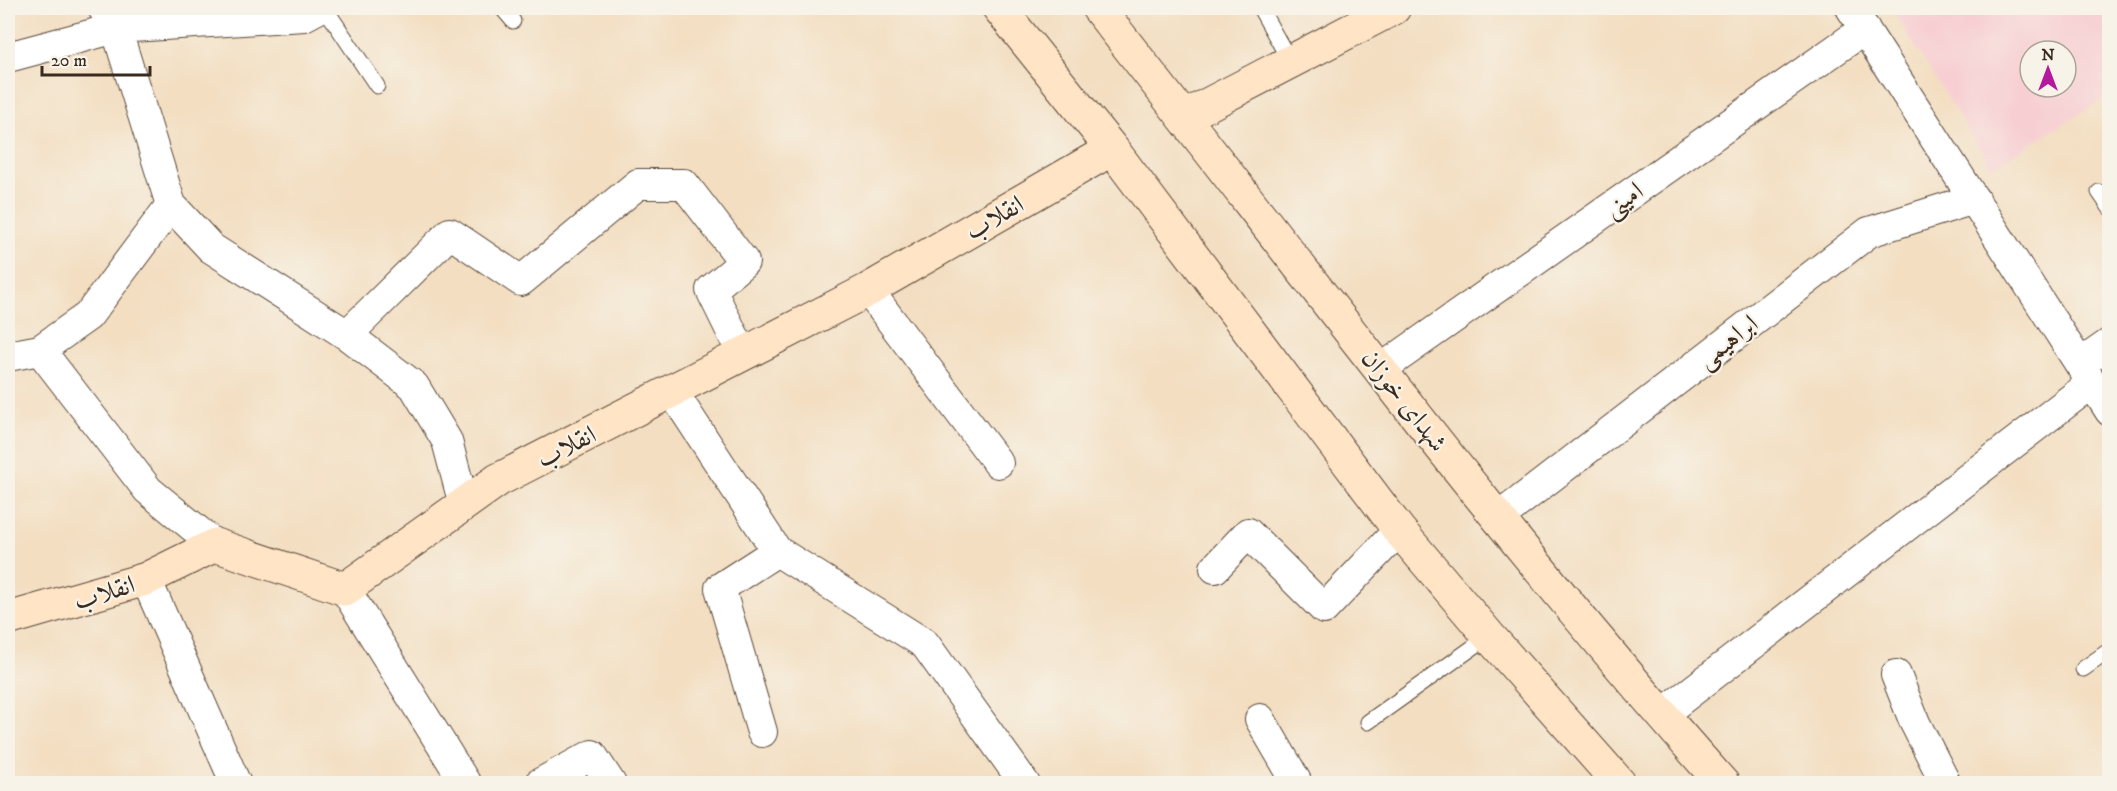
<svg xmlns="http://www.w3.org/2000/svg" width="2117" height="791" viewBox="0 0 2117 791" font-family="'IM FELL DW Pica',Amiri,serif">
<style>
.built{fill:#f7cfd3;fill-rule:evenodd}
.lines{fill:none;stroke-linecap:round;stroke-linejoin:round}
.lane-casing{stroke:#574536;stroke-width:17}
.street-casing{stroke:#574536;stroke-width:32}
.secondary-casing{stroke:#574536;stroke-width:35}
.lane{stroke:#fff;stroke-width:15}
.street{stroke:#fff;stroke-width:30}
.secondary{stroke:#ffe4c6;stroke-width:33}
.labels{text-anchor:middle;stroke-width:4.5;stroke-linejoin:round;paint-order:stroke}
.street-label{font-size:26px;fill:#3b2a1e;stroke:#f7f3e8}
</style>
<rect width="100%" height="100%" fill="#f7f3e8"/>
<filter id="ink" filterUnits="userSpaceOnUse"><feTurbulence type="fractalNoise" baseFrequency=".0167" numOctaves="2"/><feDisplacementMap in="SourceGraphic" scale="12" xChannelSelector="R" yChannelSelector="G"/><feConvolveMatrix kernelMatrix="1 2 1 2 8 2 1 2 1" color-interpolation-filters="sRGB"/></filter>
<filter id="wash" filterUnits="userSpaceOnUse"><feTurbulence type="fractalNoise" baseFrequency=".008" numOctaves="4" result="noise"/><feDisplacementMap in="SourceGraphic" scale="24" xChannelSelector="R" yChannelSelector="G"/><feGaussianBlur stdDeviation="1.35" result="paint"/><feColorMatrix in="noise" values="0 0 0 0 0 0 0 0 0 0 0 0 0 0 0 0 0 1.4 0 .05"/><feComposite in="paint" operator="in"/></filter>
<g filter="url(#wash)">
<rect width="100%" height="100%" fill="#f3dec1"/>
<path class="built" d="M1891,8h218v87l-117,73zM2030,51h36v36h-36z"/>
</g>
<g filter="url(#ink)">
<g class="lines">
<defs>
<path id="lane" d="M325,8l52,78
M502,8l11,13
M1260,8l31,55
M2099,192l11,16
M2083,669l27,-19
M1368,722l121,-86"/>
<path id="street" d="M103,8l13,20 55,177 40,43 136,87 67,51 33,55 17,64
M1851,8l259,403
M8,57l108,-29 188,-12 15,-8
M868,290l130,173
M347,335l103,-102 71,48 117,-97h46l60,78 -33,28 32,65
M40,350l108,140 67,55
M8,356l32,-6 48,-34 83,-111
M2080,364l30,-21
M1381,369l484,-340
M672,391l105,160 148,93 100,140
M1498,518l371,-286 105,-33
M1215,568l33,-35 76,76 75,-79
M146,579l90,205
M345,589l121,195
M1896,675l19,48 31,61
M1661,715l431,-332
M1260,719l36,62 -2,3
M762,732l-42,-144 57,-37
M539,784l53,-29 19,29"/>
<path id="secondary" d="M999,8l113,141 287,381 90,106 131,148
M1098,8c205,260 403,528 625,776
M1184,117l210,-109
M8,619l138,-40 69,-34 130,44 153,-109 370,-190 244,-141"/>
</defs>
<use href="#lane" class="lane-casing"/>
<use href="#street" class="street-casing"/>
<use href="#secondary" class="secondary-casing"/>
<use href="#lane" class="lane"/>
<use href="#street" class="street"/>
<use href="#secondary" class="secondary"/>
</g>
</g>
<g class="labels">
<g class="street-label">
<text transform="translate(1623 199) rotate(-35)" y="9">امینی</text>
<text transform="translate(994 217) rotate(-30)" y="9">انقلاب</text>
<text transform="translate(1727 341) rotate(-38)" y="9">ابراهیمی</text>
<text transform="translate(1405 400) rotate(52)" y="9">شهدای خوزان</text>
<text transform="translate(566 446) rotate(-27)" y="9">انقلاب</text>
<text transform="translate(104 592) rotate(-17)" y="9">انقلاب</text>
</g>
</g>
<rect width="2117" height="791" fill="none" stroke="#f7f3e8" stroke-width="30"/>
<g transform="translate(2048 69)"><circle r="28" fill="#f7f3e8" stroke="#aca397" stroke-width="1.5"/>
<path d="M0-4.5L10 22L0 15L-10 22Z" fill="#b5179e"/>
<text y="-9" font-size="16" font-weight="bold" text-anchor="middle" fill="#3b2a1e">N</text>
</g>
<path d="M42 66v9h108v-9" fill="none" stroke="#3b2a1e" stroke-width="3"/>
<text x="51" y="66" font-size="18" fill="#3b2a1e" stroke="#f7f3e8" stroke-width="4.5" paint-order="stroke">20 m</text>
</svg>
